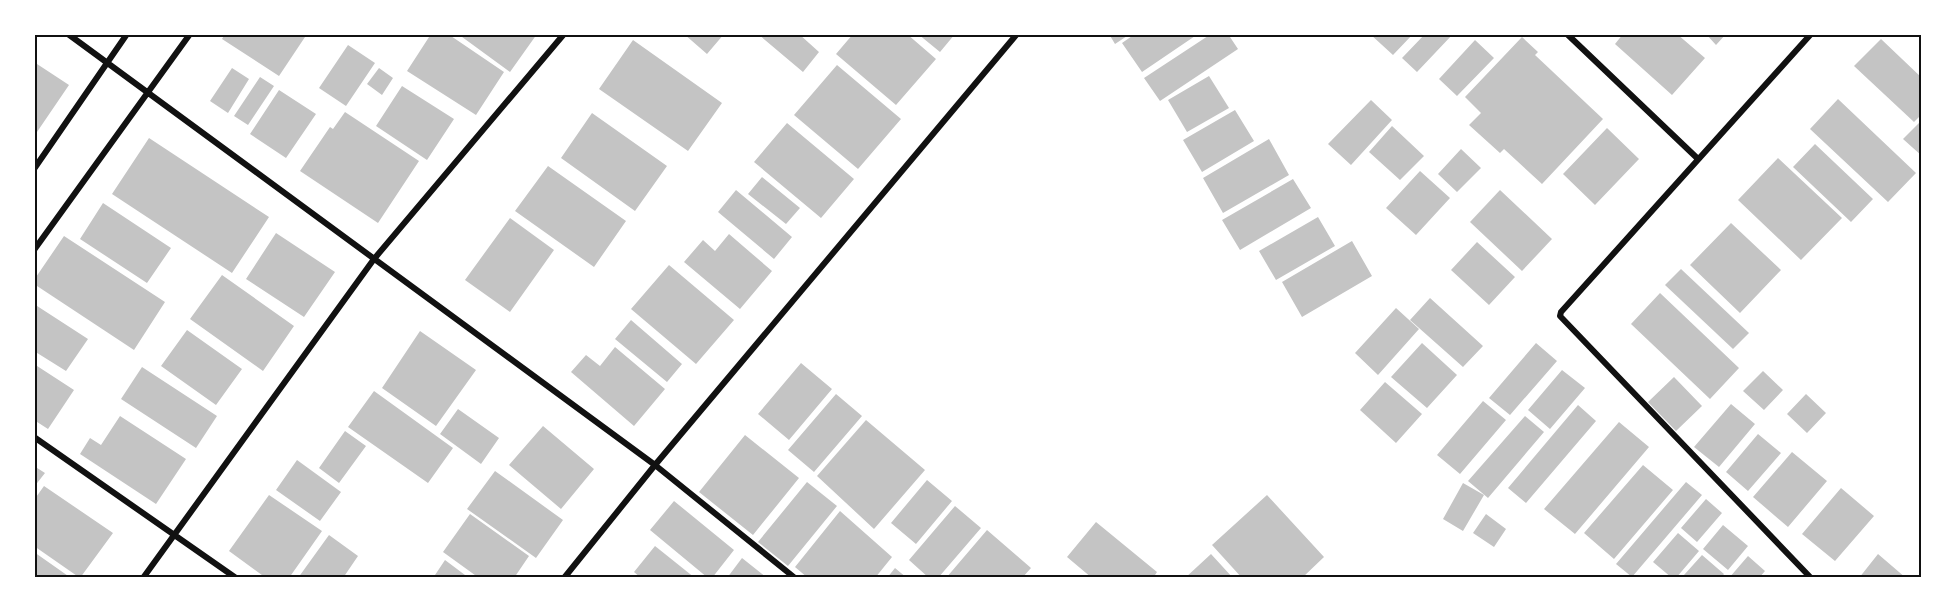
<svg xmlns="http://www.w3.org/2000/svg" width="1956" height="612" viewBox="0 0 1956 612" font-family="'Zilla Slab',serif">
<style>
.building{fill:#c4c4c4}
.lines{fill:none;stroke-linecap:round;stroke-linejoin:round}
.minor{stroke:#111;stroke-width:6}
.neatline{fill:none;stroke:#111;stroke-width:2}
</style>
<rect width="100%" height="100%" fill="#fff"/>
<path class="building" d="M225,34h77l3,3 -26,39 -57,-37z
M431,34h17l56,38 -28,43 -69,-44z
M458,34h79l-27,38z
M684,34h40l-17,20z
M758,34h41l20,18 -16,20z
M853,34h54l29,25 -40,46 -60,-51z
M918,34h37l-15,18z
M1109,34h21l-15,10z
M1135,34h63l-56,38 -20,-29z
M1211,34h17l10,15 -78,52 -16,-23z
M1370,34h43l-20,21z
M1425,34h28l-36,38 -15,-14z
M1623,34h54l28,24 -33,37 -57,-51z
M1706,34h20l-10,11z
M1522,37l16,15 -3,3 68,64 -61,65 -38,-35 -4,4 -31,-28 12,-12 -16,-16z
M1881,39l41,39v36l-8,8 -60,-56z
M633,40l89,63 -34,48 -89,-62z
M1475,40l19,18 -37,38 -18,-17z
M348,45l27,18 -29,43 -27,-18z
M37,64l32,21 -32,47 -3,-2v-62z
M837,65l64,54 -43,50 -64,-54z
M232,68l17,11 -21,34 -18,-12z
M379,68l14,10 -11,17 -15,-11z
M1209,76l20,32 -42,24 -19,-32z
M260,77l14,9 -26,39 -14,-9z
M402,86l52,33 -27,41 -51,-34z
M279,90l37,24 -30,44 -36,-24z
M1838,99l78,74 -28,29 -78,-73z
M1371,100l21,20 -41,45 -23,-21z
M1235,110l19,31 -52,31 -19,-32z
M345,112l74,49 -41,62 -78,-52 30,-44 3,2z
M592,113l75,53 -32,45 -74,-53z
M1922,120v36l-19,-17z
M787,123l67,56 -33,39 -67,-56z
M1392,126l32,30 -24,24 -31,-28z
M1607,128l32,31 -44,46 -32,-31z
M149,138l120,79 -37,56 -120,-79z
M1269,139l20,36 -66,38 -20,-35z
M1815,144l58,55 -22,23 -58,-55z
M1461,149l20,19 -24,24 -19,-18z
M1778,158l64,60 -41,42 -63,-60z
M548,166l78,55 -32,46 -79,-56z
M1420,171l30,27 -34,37 -30,-27z
M762,177l38,31 -14,16 -38,-30z
M1293,179l18,29 -71,42 -18,-30z
M736,190l56,47 -18,22 -56,-47z
M1500,190l52,49 -30,32 -52,-49z
M103,203l68,45 -24,35 -67,-44z
M1318,217l17,29 -59,34 -17,-29z
M510,218l44,32 -44,62 -45,-32z
M1731,223l50,47 -41,43 -50,-48z
M276,233l59,39 -31,45 -58,-38z
M729,234l43,37 -32,38 -56,-47 19,-22 12,11z
M64,236l101,66 -31,48 -100,-66v-4z
M1352,241l20,35 -70,41 -20,-35z
M1477,242l38,35 -26,28 -38,-35z
M669,265l65,55 -38,44 -65,-55z
M1681,269l68,64 -16,16 -68,-64z
M222,275l72,51 -31,45 -73,-52z
M1660,293l79,75 -29,31 -79,-75z
M1430,298l53,48 -20,21 -53,-47z
M34,304l54,35 -22,32 -32,-20z
M1396,308l23,21 -41,46 -23,-22z
M631,320l51,44 -15,18 -52,-43z
M187,330l55,39 -26,36 -55,-39z
M420,331l56,39 -40,56 -54,-38z
M1422,343l35,32 -30,33 -36,-31z
M1536,343l21,18 -47,54 -21,-17z
M615,347l50,42 -31,37 -63,-54 15,-17 14,11z
M801,363l31,26 -43,51 -31,-26z
M34,364l40,26 -26,39 -14,-9z
M142,367l75,49 -21,32 -75,-49z
M1562,370l23,18 -35,41 -22,-19z
M1763,371l20,19 -19,20 -21,-19z
M1674,377l28,29 -26,25 -28,-29z
M1385,382l37,32 -26,29 -36,-33z
M374,391l79,57 -25,35 -80,-56z
M836,394l26,22 -48,56 -26,-22z
M1806,394l20,19 -19,20 -20,-19z
M1483,401l23,19 -46,54 -23,-19z
M1731,404l24,20 -36,43 -25,-20z
M1578,405l18,16 -70,82 -18,-15z
M458,409l41,29 -18,26 -41,-30z
M120,416l66,43 -30,45 -76,-50 10,-16 11,7z
M1525,416l19,16 -56,66 -20,-17z
M866,420l59,50 -51,59 -57,-53z
M1619,422l30,25 -74,87 -31,-25z
M543,426l51,43 -33,40 -52,-44z
M345,431l21,15 -27,37 -20,-15z
M1758,434l23,19 -33,38 -22,-19z
M745,435l54,43 -46,57 -54,-43z
M1792,452l35,29 -39,46 -35,-30z
M297,460l44,32 -21,29 -44,-31z
M1643,465l30,25 -59,69 -30,-26z
M34,466l11,7 -11,14z
M495,471l68,49 -27,38 -69,-49z
M927,480l25,21 -36,43 -25,-21z
M807,482l30,24 -49,60 -30,-24z
M1686,482l16,13 -70,82 -16,-13z
M1463,483l21,12 -21,36 -20,-12z
M44,486l69,47 -33,45 -46,-32v-46z
M1841,488l33,28 -39,45 -33,-27z
M269,495l53,36 -33,47h-23l-37,-27z
M1267,495l57,62 -22,21h-60l-30,-33z
M1706,499l16,14 -25,29 -16,-14z
M674,501l60,49 -22,28h-4l-58,-48z
M955,506l26,22 -43,50h-9l-20,-18z
M840,511l52,46 -17,21h-67l-13,-11z
M470,514l59,42 -15,22h-35l-36,-26z
M1486,514l20,15 -12,18 -21,-14z
M1096,522l61,50 -4,6h-61l-25,-21z
M1723,525l25,21 -20,24 -25,-21z
M987,530l44,38 -9,10h-76z
M1678,533l21,18 -23,27h-4l-19,-16z
M329,535l29,21 -15,22h-45z
M655,546l40,32h-54l-7,-6z
M34,552l37,26h-37z
M1211,554l22,24h-48z
M1878,554l28,24h-47z
M1702,555l22,19 -3,4h-34l-3,-3z
M1748,556l17,15 -6,7h-30z
M742,558l25,20h-40z
M445,560l24,18h-36z
M895,568l12,10h-20z"/>
<g class="lines">
<path class="minor" d="M68,34l587,431 140,113
M1567,34l130,124
M34,169l93,-135
M34,250l156,-216
M34,437l202,141
M143,578l231,-319 190,-225
M564,578l91,-113 362,-431
M1811,578l-251,-262 1,-4 250,-278"/>
</g>
<rect width="1956" height="612" fill="none" stroke="#ffffff" stroke-width="72"/>
<rect x="36" y="36" width="1884" height="540" class="neatline"/>
</svg>
